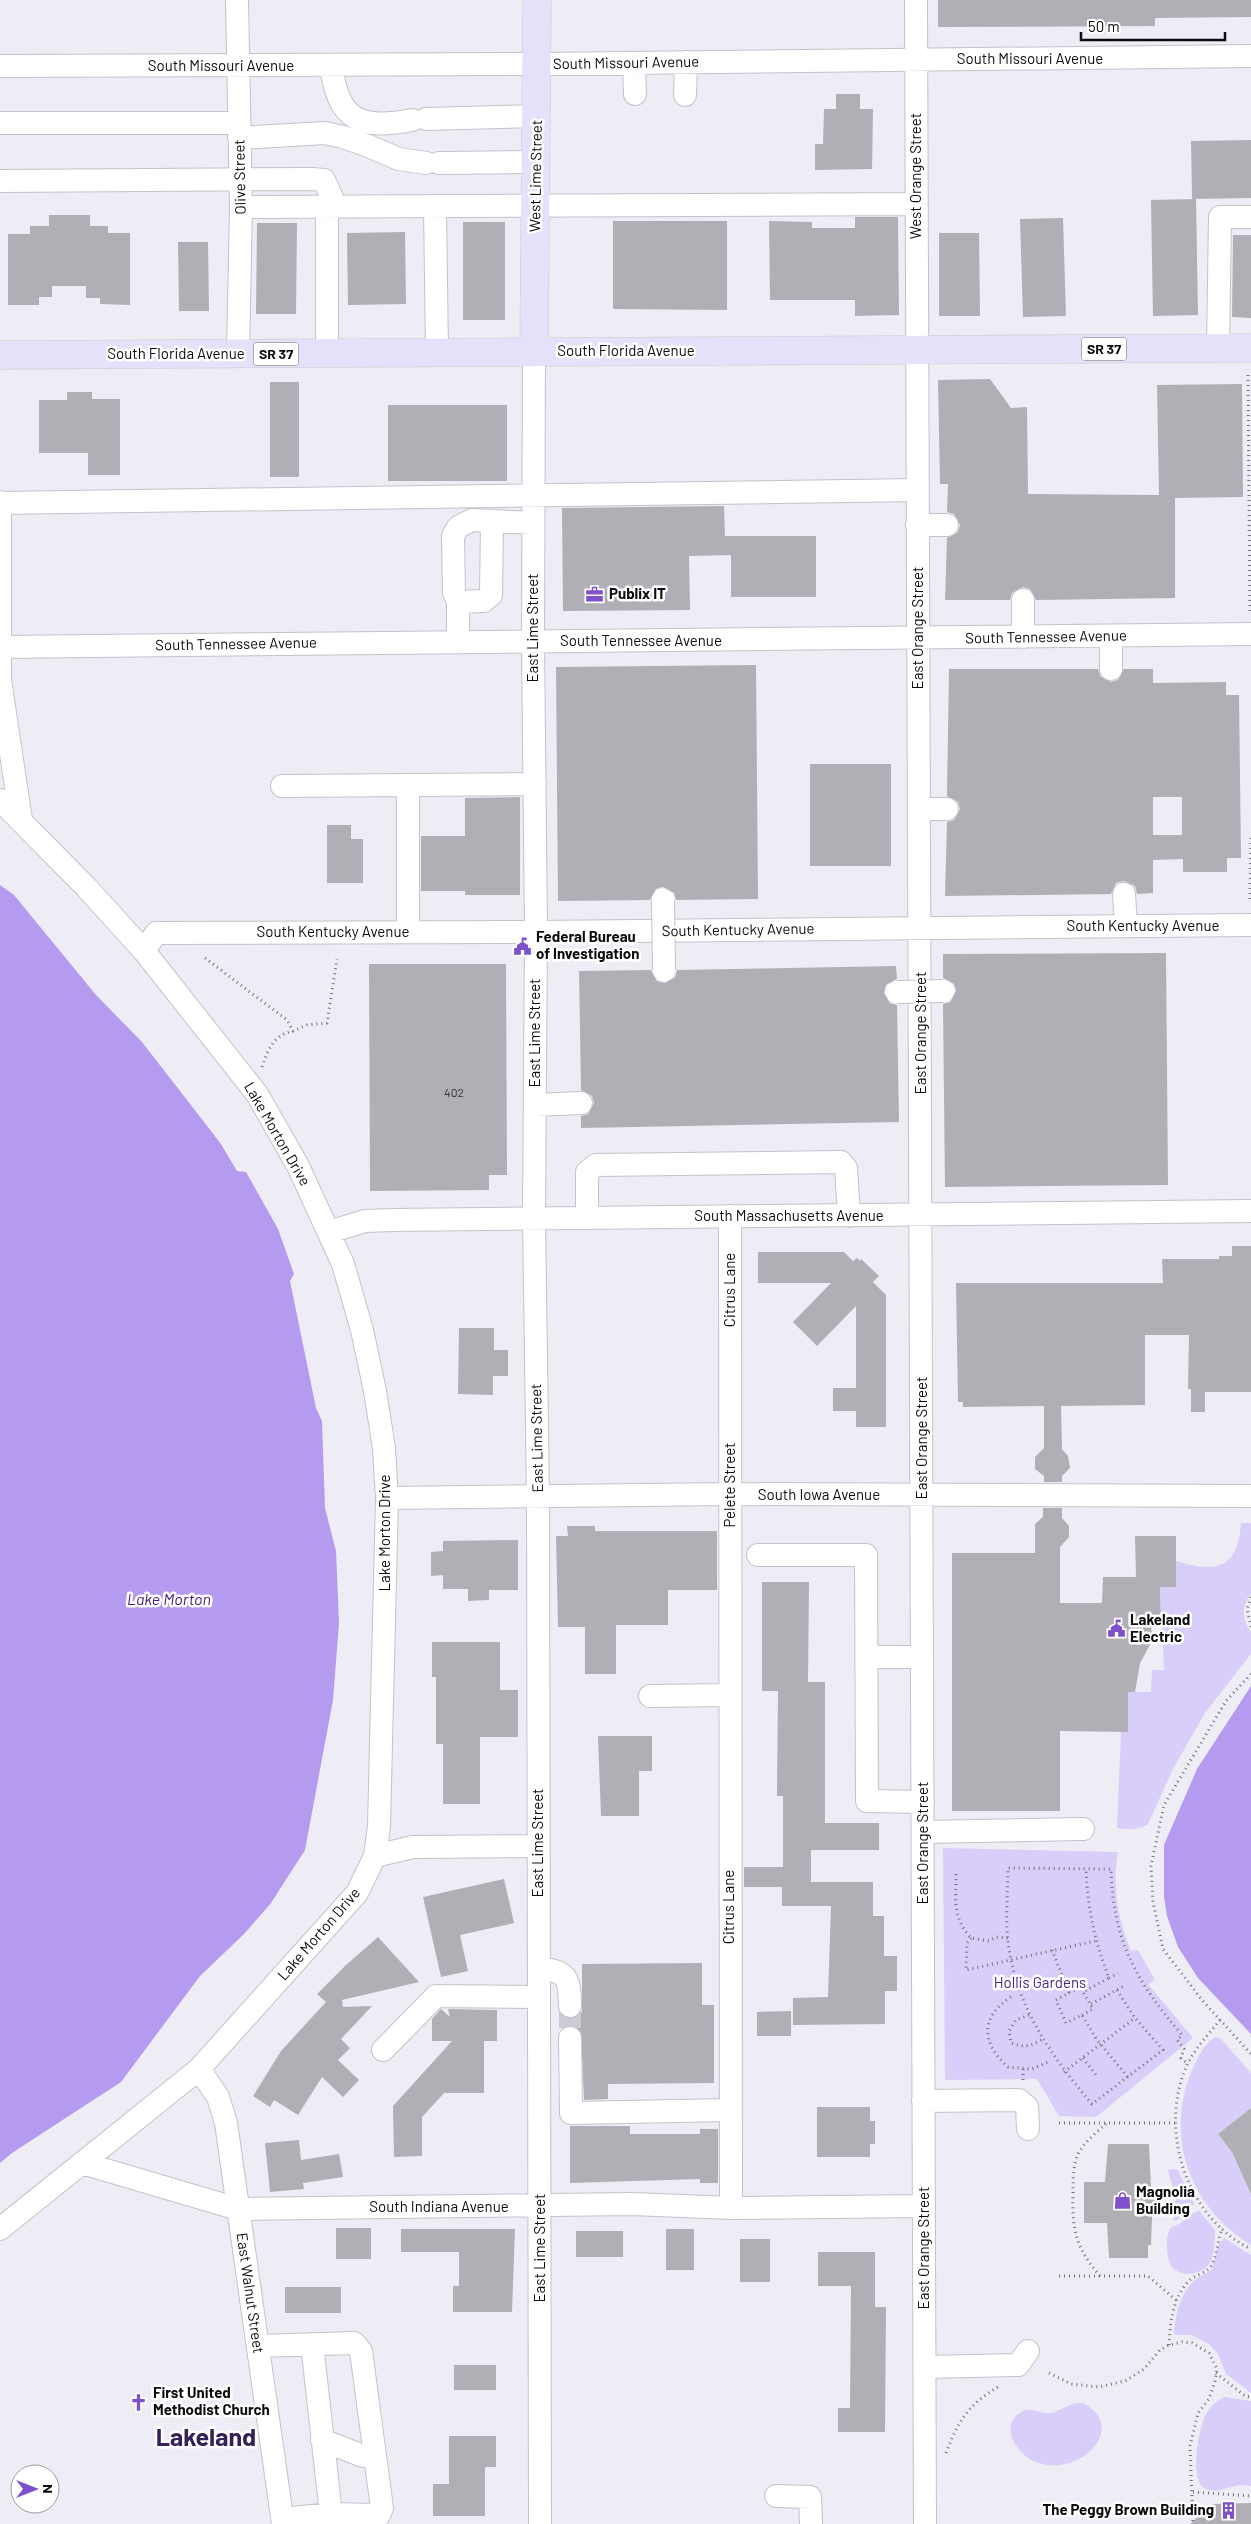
<svg xmlns="http://www.w3.org/2000/svg" width="1251" height="2524" viewBox="0 0 1251 2524" font-family="Barlow,sans-serif">
<style>
.green{fill:#d9cef9}
.water{fill:#b49bf0}
.building{fill:#b0afb6;fill-rule:evenodd}
.lines{fill:none;stroke-linecap:round;stroke-linejoin:round}
.minor-tunnel{stroke:#cccad2;stroke-width:22;stroke-dasharray:22 11;stroke-linecap:butt}
.minor-casing{stroke:#c4c2ca;stroke-width:24}
.major-casing{stroke:#cacaca;stroke-width:29}
.path{stroke:#747378;stroke-width:3;stroke-dasharray:1 4;stroke-linecap:butt}
.minor{stroke:#fff;stroke-width:22}
.major{stroke:#e6e0fa;stroke-width:28}
.minor-bridge-casing{stroke:#c4c2ca;stroke-width:24;stroke-linecap:butt}
.minor-bridge{stroke:#fff;stroke-width:22}
.labels{text-anchor:middle;stroke-width:5;stroke-linejoin:round;paint-order:stroke}
.number-label{font-size:12px;fill:#353538}
.shield{fill:#fff;stroke:#555556;stroke-width:1}
.shield-label{font-size:14px;font-weight:bold;fill:#0c0c0e}
.street-label{font-size:15px;fill:#0c0c0e;stroke:#fff}
.poi-label{font-size:15px;font-weight:bold;fill:#0c0c0e;stroke:#fff;text-anchor:start}
.park-label{font-size:15px;fill:#4b2384;stroke:#fff}
.water-label{font-size:16px;font-style:italic;fill:#451c7d;stroke:#fff}
.town-label{font-size:25px;font-weight:bold;fill:#35205a;stroke:#fff}
</style>
<rect width="100%" height="100%" fill="#eeecf4"/>
<path class="green" d="M1241,1523h10v71c-10,11 -9,27 0,38v22l-46,59 -32,56 -25,55c-8,6 -21,6 -31,4l4,-96h7v-40h23l1,-22h12l-4,-83 16,-26c39,12 62,9 65,-38z
M943,1848l175,4c-6,34 0,68 13,99l7,-1 17,30 -7,4 45,54 -97,79 -37,-1 -22,-37 -92,1z
M1216,2037l6,3 29,33v35l-33,26 6,8 3,-3 3,3 8,24 13,18v61c-61,-37 -87,-108 -59,-175 5,-10 13,-29 24,-33z
M1173,2169l5,1 16,34 -18,17 -3,-1c7,-18 -1,-33 -5,-50z
M1199,2211l16,19c0,9 -1,22 -4,31 -6,13 -28,17 -38,7 -8,-9 -8,-31 -2,-41 12,-2 16,-13 28,-16z
M1224,2238l27,17v138l-25,-19 -8,-20 -8,-9 -18,-10h-17l-1,-2c1,-18 7,-42 22,-54 4,-4 11,-5 16,-10l6,-23z
M1224,2397l27,4v85c-18,-5 -30,9 -45,3 -18,-7 -7,-60 -1,-73 4,-9 12,-15 19,-19z
M1083,2403c47,24 -4,76 -47,59 -19,-7 -38,-36 -15,-50 9,-6 19,2 29,1 13,-2 16,-10 33,-10z"/>
<path class="water" d="M0,885l14,10 82,100 46,47 79,102 16,27 9,1 32,57 16,45 -4,7 26,127 6,13 3,87 11,43 3,72 -6,77 -28,150 -34,53 -27,31 -44,42 -79,106 -109,71 -12,10z
M1251,1686v348l-53,-56 -20,-31 -11,-31 -3,-19v-52l33,-76z"/>
<path class="building" d="M938,0h313v17l-96,1v8l-217,1z
M836,94h24v15h13l-1,60 -57,1v-26h8l1,-35h12z
M1251,140v58l-59,1 -1,-58z
M1196,199l2,116 -45,1 -2,-116z
M49,215h41v11h18v7h22v72l-30,-1v-6h-14v-12h-34v11h-13v8h-31v-71h22v-8h19z
M855,217h43l1,98 -44,1v-16h-85l-1,-79 43,1v6h43z
M1063,218l3,98 -43,1 -3,-98z
M613,221h114v89l-114,-1z
M463,222h42v98h-42z
M257,223h40l-1,91h-40z
M405,232l1,72 -58,1 -1,-72z
M939,233h40l1,83h-41z
M1233,235h18v83l-19,-1z
M178,242h30l1,69h-30z
M990,379l21,29 16,-1 1,87 131,1 -2,-110 85,-1 1,113 -68,1v100l-139,2 -6,-11 -7,-2 -11,6 -2,7h-65l2,-62 11,-6 2,-7 -6,-11 -7,-2 1,-28h-8l-2,-104z
M270,382h29v95h-29z
M67,392h25v7h28v76h-32v-22h-49v-53h28z
M388,405h119v76h-119z
M724,506l1,30h91v61h-85v-42l-42,1 1,54 -127,1 -1,-103z
M756,665l2,234 -82,1 -2,-7 -11,-6 -7,2 -6,11 -92,1 -2,-234z
M949,669h149l2,7 11,6 7,-2 6,-11h29v14l73,-1v13h13l2,163h-14v14h-44v-13l-30,1v33l-16,1 -2,-8 -11,-5 -8,2 -5,11 -166,2 2,-74 7,-2 6,-11 -2,-7 -11,-6zM1153,797h29v38h-29z
M810,764h81v102h-81z
M520,797v98h-55v-4h-44v-55h44v-38z
M327,825h24v14h12v44h-36z
M1166,953l2,232 -223,2 -2,-183 7,-2 6,-11 -2,-7 -11,-6v-24z
M369,964h137l1,211h-18v15l-119,1z
M896,966l1,13 -11,6 -2,8 6,10 7,2 2,117 -318,6v-12l7,-2 6,-11 -2,-7 -11,-6 -2,-119 72,-1 6,11 8,2 10,-6 2,-7z
M1232,1246h19v146h-46v20h-14v-23h-3l1,-54h-44v70l-84,1 1,43 6,7 2,12 -8,8v6h-18v-6l-9,-7v-12l9,-9v-42l-81,1v-5h-5l-2,-119h207l-1,-24h57v-3h13z
M758,1252h86l9,9 4,-3 3,3 1,-2 18,17 -6,6 13,13v132h-30v-16h-23v-23h23v-82l-39,40 -24,-24 38,-39h-73z
M459,1328h35v22h14v26h-15v19l-35,-1z
M1043,1508h19v10l7,8v11l-9,10v56h42l1,-26h33l-1,-41h41v51h-16l1,34 -10,-1 1,21 -12,22 -5,29h-7v40l-68,-1v80h-108v-258h83v-29l8,-7z
M567,1526h28v5h122v59h-49v35h-52v49h-31v-47h-27l-2,-91h12z
M518,1540v50h-29v10l-21,1v-12h-25v-14l-12,1v-24l12,-1v-10z
M762,1582h47l-1,100h17v141h54v27h-68v32h62v34h11v40h13v35h-12v33l-92,1v-27l35,-1 3,-91h-49v-19h-38v-20h39v-71h-6l1,-105h-16z
M432,1642h68v48h18v47h-38v67h-37v-60h-7v-67h-4z
M598,1736h54v35h-13v45h-38z
M504,1879l10,44 -54,12 8,36 -27,6 -18,-80z
M378,1937l41,45 -77,18 1,7 29,-1 -31,33 9,9 -12,12 21,20 -16,17 -21,-20 -24,38 -24,-15 -4,7 -17,-11 28,-45 45,-49 -9,-8 28,-28z
M702,1963v42h12v78l-106,1v15l-24,1 -3,-68 -11,-7 -8,3 -1,-13 10,4 11,-7v-48z
M441,2009l9,8 -2,-8 49,1v31h-13v52h-40l-22,24v39l-28,1 -1,-51 59,-65h-20v-22z
M791,2011v25h-34v-24z
M817,2107h53v14h5v23h-5v13h-53z
M1251,2108v86l-19,-42 -14,-18z
M570,2126h60v8h70v-5h18v54h-18v-4l-130,4z
M299,2140l2,20 38,-6 4,23 -40,6 1,6 -34,3 -5,-49z
M1108,2144h41l2,44 9,8 1,10 -9,11 -1,28h-3v13h-39l-2,-35h-23v-41h21z
M336,2228h35v31h-35z
M401,2229h114l-3,83h-59v-26h6v-34h-58z
M666,2229h28v41h-28z
M576,2231h47v26h-47z
M740,2239h30v43h-30z
M818,2252h57v55h11l-1,125h-47v-24h12l1,-122h-33z
M285,2287h56v26h-56z
M454,2365h42v25h-42z
M449,2436h47v31h-11v49h-52v-32h16z
M1251,2503v21h-61l22,-20z"/>
<g class="lines">
<path class="minor-tunnel" d="M570,2006v32"/>
<defs>
<path id="minor" d="M237,0l4,207 -3,147
M916,0l9,2524
M634,63l1,31
M331,65c7,56 29,65 81,55
M0,66l537,-2 714,-8
M685,95l1,-33
M426,119l111,-3
M0,123h239
M239,138l86,-5 18,4 23,8 33,14 27,4
M439,163l97,-1
M0,181l312,-2 12,1 12,27
M241,207l675,-3
M327,207v146
M435,207l2,145
M1218,348l2,-131h31
M534,351l-1,290 3,291 -2,286 4,279 2,1027
M0,502v175
M0,503l917,-13
M492,522l-1,73 -7,6 -26,1 -4,-9 -1,-57 5,-9 14,-7 61,3
M917,525h30
M1023,600v37
M458,642v-40
M0,647l1251,-13
M1111,669v-33
M0,680l21,140
M408,785v147
M282,786l253,-2
M0,800l87,88 57,63 113,143 41,72 45,98 19,66 13,61 9,57 3,50 -8,328 -4,30 -18,37 -158,176 -199,160
M919,809h28
M1124,894l2,32
M144,951l12,-18 380,-1 715,-7
M535,1105l46,-2
M730,1216l1,992
M587,1218v-46l9,-7 245,-3 5,6 3,48
M329,1232l36,-11 27,-1 859,-9
M387,1498l343,-4 521,2
M758,1555h108l1,246 56,1
M867,1657h55
M650,1696l79,-1
M923,1832l160,-3
M375,1856l38,-9 125,-1
M539,1968c30,4 30,10 31,38
M570,2038l1,75 160,-3
M383,2050l53,-54 103,1
M199,2069l19,28 8,26 57,401
M923,2101l96,-1 8,7 1,22
M82,2163l156,46 394,-5 99,4 193,-2
M312,2344l19,170
M258,2346l96,-3 7,8 21,157 -3,7 -48,-1 -48,5
M925,2367l93,-2 10,-14
M322,2440l41,16h12
M776,2496l34,1 1,27"/>
<path id="major" d="M534,351l3,-351
M0,355l1251,-7"/>
</defs>
<use href="#minor" class="minor-casing"/>
<use href="#major" class="major-casing"/>
<path class="path" d="M1248,375l2,236
M1250,899l1,-62
M205,958l82,62 6,11 14,-6 20,-2 10,-64
M262,1067c6,-18 12,-32 31,-36
M1251,1597l-4,12 4,18
M1251,1674l-25,27 -62,104 -13,61 2,36 10,47 39,51 49,54
M956,1874c0,27 -4,43 15,64l18,3 7,-4 12,1
M971,1938l-4,5 -1,27 129,-29
M1052,1950l17,43 -13,7 10,23 16,-8 15,25 31,37
M1109,1978l9,-5
M1117,1990l18,28 28,32 -71,54c-41,-48 -77,-99 -84,-163 -3,-24 0,-49 0,-73l103,1c2,72 25,112 71,166l-5,5 7,9 -3,9 7,6
M1069,1993l12,-6 2,5
M1011,1997c-31,20 -30,46 -3,70l24,2 16,-7
M1091,2004l33,-18
M1029,2015l-13,5 -7,11 2,12c14,5 20,3 32,-4
M1082,2015l11,-6 -10,-17 26,-14c-15,-39 -21,-68 -23,-109
M1220,2020c-11,14 -24,27 -32,43 -31,65 -2,155 63,186
M1083,2058l13,17
M1023,2069v12
M1064,2072l71,-54
M1059,2123h117
M1059,2276h89l29,25
M1100,2276c-25,-29 -28,-47 -27,-84 0,-12 0,-27 5,-38 7,-13 19,-22 29,-31
M1169,2345c1,-23 4,-50 22,-66 7,-5 15,-6 20,-13 6,-10 7,-27 11,-38
M1049,2373l22,11 28,3 26,-6 19,-12 16,-19 9,-5 13,-3 10,1 17,10 8,16 -2,12 -6,18 -11,14 -8,33 3,78
M1216,2373l29,23 6,1
M946,2453c12,-32 22,-48 52,-66
M1193,2492l58,4"/>
<use href="#minor" class="minor"/>
<use href="#major" class="major"/>
<defs>
<path id="minor-bridge" d="M663,900l1,70
M897,992l46,-1"/>
</defs>
<use href="#minor-bridge" class="minor-bridge-casing"/>
<use href="#minor-bridge" class="minor-bridge"/>
</g>
<defs>
<symbol id="office-bare" viewBox="-9 -9 18 18"><path d="M-6-3h4V-5.5h4V-3h4V5H-6ZM-1-4.5V-3h2v-1.5ZM-6 0V1H6V0Z" fill="#7e51ca" stroke="#fff" stroke-width="2.5" paint-order="stroke"/></symbol>
<symbol id="civic-bare" viewBox="-9 -9 18 18"><path d="M-.6-6.5H3V-4.5H.6V-3L4-1V1h2V6H-6V1h2V-1L-.6-3ZM-1.2 2.5V6h2.4V2.5Z" fill="#7e51ca" stroke="#fff" stroke-width="2.5" paint-order="stroke"/></symbol>
<symbol id="shop-bare" viewBox="-9 -9 18 18"><path d="M-5-2.5h2.3a2.7 3.5 0 0 1 5.4 0H5L5.5 6h-11ZM-1.5-2.5h3a1.5 2.3 0 0 0-3 0Z" fill="#7e51ca" stroke="#fff" stroke-width="2.5" paint-order="stroke"/></symbol>
<symbol id="church-bare" viewBox="-9 -9 18 18"><path d="M-1.2-6h2.4v3.5h3.3v2.4h-3.3V6h-2.4V-.1h-3.3v-2.4h3.3Z" fill="#7e51ca" stroke="#fff" stroke-width="2.5" paint-order="stroke"/></symbol>
<symbol id="building-bare" viewBox="-9 -9 18 18"><path d="M-4-6H4V6H1V3H-1V6H-4ZM-2.5-4.3h1.7v1.8h-1.7ZM.8-4.3h1.7v1.8H.8ZM-2.5-1h1.7V.8h-1.7ZM.8-1h1.7V.8H.8Z" fill="#7e51ca" stroke="#fff" stroke-width="2.5" paint-order="stroke"/></symbol>
</defs>
<g fill-rule="evenodd">
<use href="#office-bare" x="582" y="582" width="25" height="25"/>
<use href="#civic-bare" x="510" y="934" width="25" height="25"/>
<use href="#civic-bare" x="1104" y="1616" width="25" height="25"/>
<use href="#shop-bare" x="1110" y="2188" width="25" height="25"/>
<use href="#church-bare" x="126" y="2390" width="25" height="25"/>
<use href="#building-bare" x="1216" y="2498" width="25" height="25"/>
</g>
<g class="labels">
<g class="number-label">
<text x="454" y="1097">402</text>
</g>
<g class="shield">
<rect x="1081.5" y="337.5" width="45" height="23" rx="4"/>
<rect x="253.5" y="342.5" width="45" height="23" rx="4"/>
</g>
<g class="shield-label">
<text x="1104" y="354">SR 37</text>
<text x="276" y="359">SR 37</text>
</g>
<g class="street-label">
<text x="1030" y="64">South Missouri Avenue</text>
<text transform="translate(626 63) rotate(-1)" y="5">South Missouri Avenue</text>
<text x="221" y="71">South Missouri Avenue</text>
<text transform="translate(536 176) rotate(-89)" y="5">West Lime Street</text>
<text transform="translate(916 176) rotate(-90)" y="5">West Orange Street</text>
<text transform="translate(240 177) rotate(-91)" y="5">Olive Street</text>
<text x="626" y="356">South Florida Avenue</text>
<text x="176" y="359">South Florida Avenue</text>
<text transform="translate(533 628) rotate(-90)" y="5">East Lime Street</text>
<text transform="translate(918 628) rotate(-90)" y="5">East Orange Street</text>
<text transform="translate(1046 637) rotate(-1)" y="5">South Tennessee Avenue</text>
<text x="641" y="646">South Tennessee Avenue</text>
<text transform="translate(236 644) rotate(-1)" y="5">South Tennessee Avenue</text>
<text x="1143" y="931">South Kentucky Avenue</text>
<text transform="translate(738 930) rotate(-1)" y="5">South Kentucky Avenue</text>
<text x="333" y="937">South Kentucky Avenue</text>
<text transform="translate(535 1033) rotate(-90)" y="5">East Lime Street</text>
<text transform="translate(921 1033) rotate(-90)" y="5">East Orange Street</text>
<text transform="translate(277 1134) rotate(60)" y="5">Lake Morton Drive</text>
<text x="789" y="1221">South Massachusetts Avenue</text>
<text transform="translate(730 1290) rotate(-90)" y="5">Citrus Lane</text>
<text transform="translate(537 1438) rotate(-91)" y="5">East Lime Street</text>
<text transform="translate(922 1438) rotate(-90)" y="5">East Orange Street</text>
<text transform="translate(730 1485) rotate(-90)" y="5">Pelete Street</text>
<text x="819" y="1500">South Iowa Avenue</text>
<text transform="translate(385 1533) rotate(-90)" y="5">Lake Morton Drive</text>
<text transform="translate(538 1843) rotate(-90)" y="5">East Lime Street</text>
<text transform="translate(923 1843) rotate(-90)" y="5">East Orange Street</text>
<text transform="translate(729 1907) rotate(-90)" y="5">Citrus Lane</text>
<text transform="translate(319 1934) rotate(-49)" y="5">Lake Morton Drive</text>
<text x="439" y="2212">South Indiana Avenue</text>
<text transform="translate(540 2248) rotate(-90)" y="5">East Lime Street</text>
<text transform="translate(924 2248) rotate(-90)" y="5">East Orange Street</text>
<text transform="translate(250 2293) rotate(82)" y="5">East Walnut Street</text>
</g>
<g class="poi-label">
<text x="609" y="599">Publix IT</text>
<text x="536" y="942">Federal Bureau<tspan x="536" dy="17">of Investigation</tspan></text>
<text x="1130" y="1625">Lakeland<tspan x="1130" dy="17">Electric</tspan></text>
<text x="1136" y="2197">Magnolia<tspan x="1136" dy="17">Building</tspan></text>
<text x="153" y="2398">First United<tspan x="153" dy="17">Methodist Church</tspan></text>
<text x="1214" y="2515" text-anchor="end">The Peggy Brown Building</text>
</g>
<g class="park-label">
<text x="1040" y="1988">Hollis Gardens</text>
</g>
<g class="water-label">
<text x="169" y="1605">Lake Morton</text>
</g>
<g class="town-label">
<text x="206" y="2446">Lakeland</text>
</g>
</g>
<g transform="translate(35 2489) rotate(90)"><circle r="24" fill="#ffffff" stroke="#9e9e9f"/>
<path d="M0-4L9 19L0 12L-9 19Z" fill="#7e51ca"/>
<text y="-8" font-size="14" font-weight="bold" text-anchor="middle" fill="#0c0c0e">N</text>
</g>
<path d="M1081 32v8h144v-8" fill="none" stroke="#0c0c0e" stroke-width="2.5"/>
<text x="1088" y="32" font-size="15" fill="#0c0c0e" stroke="#ffffff" stroke-width="4" paint-order="stroke">50 m</text>
</svg>
